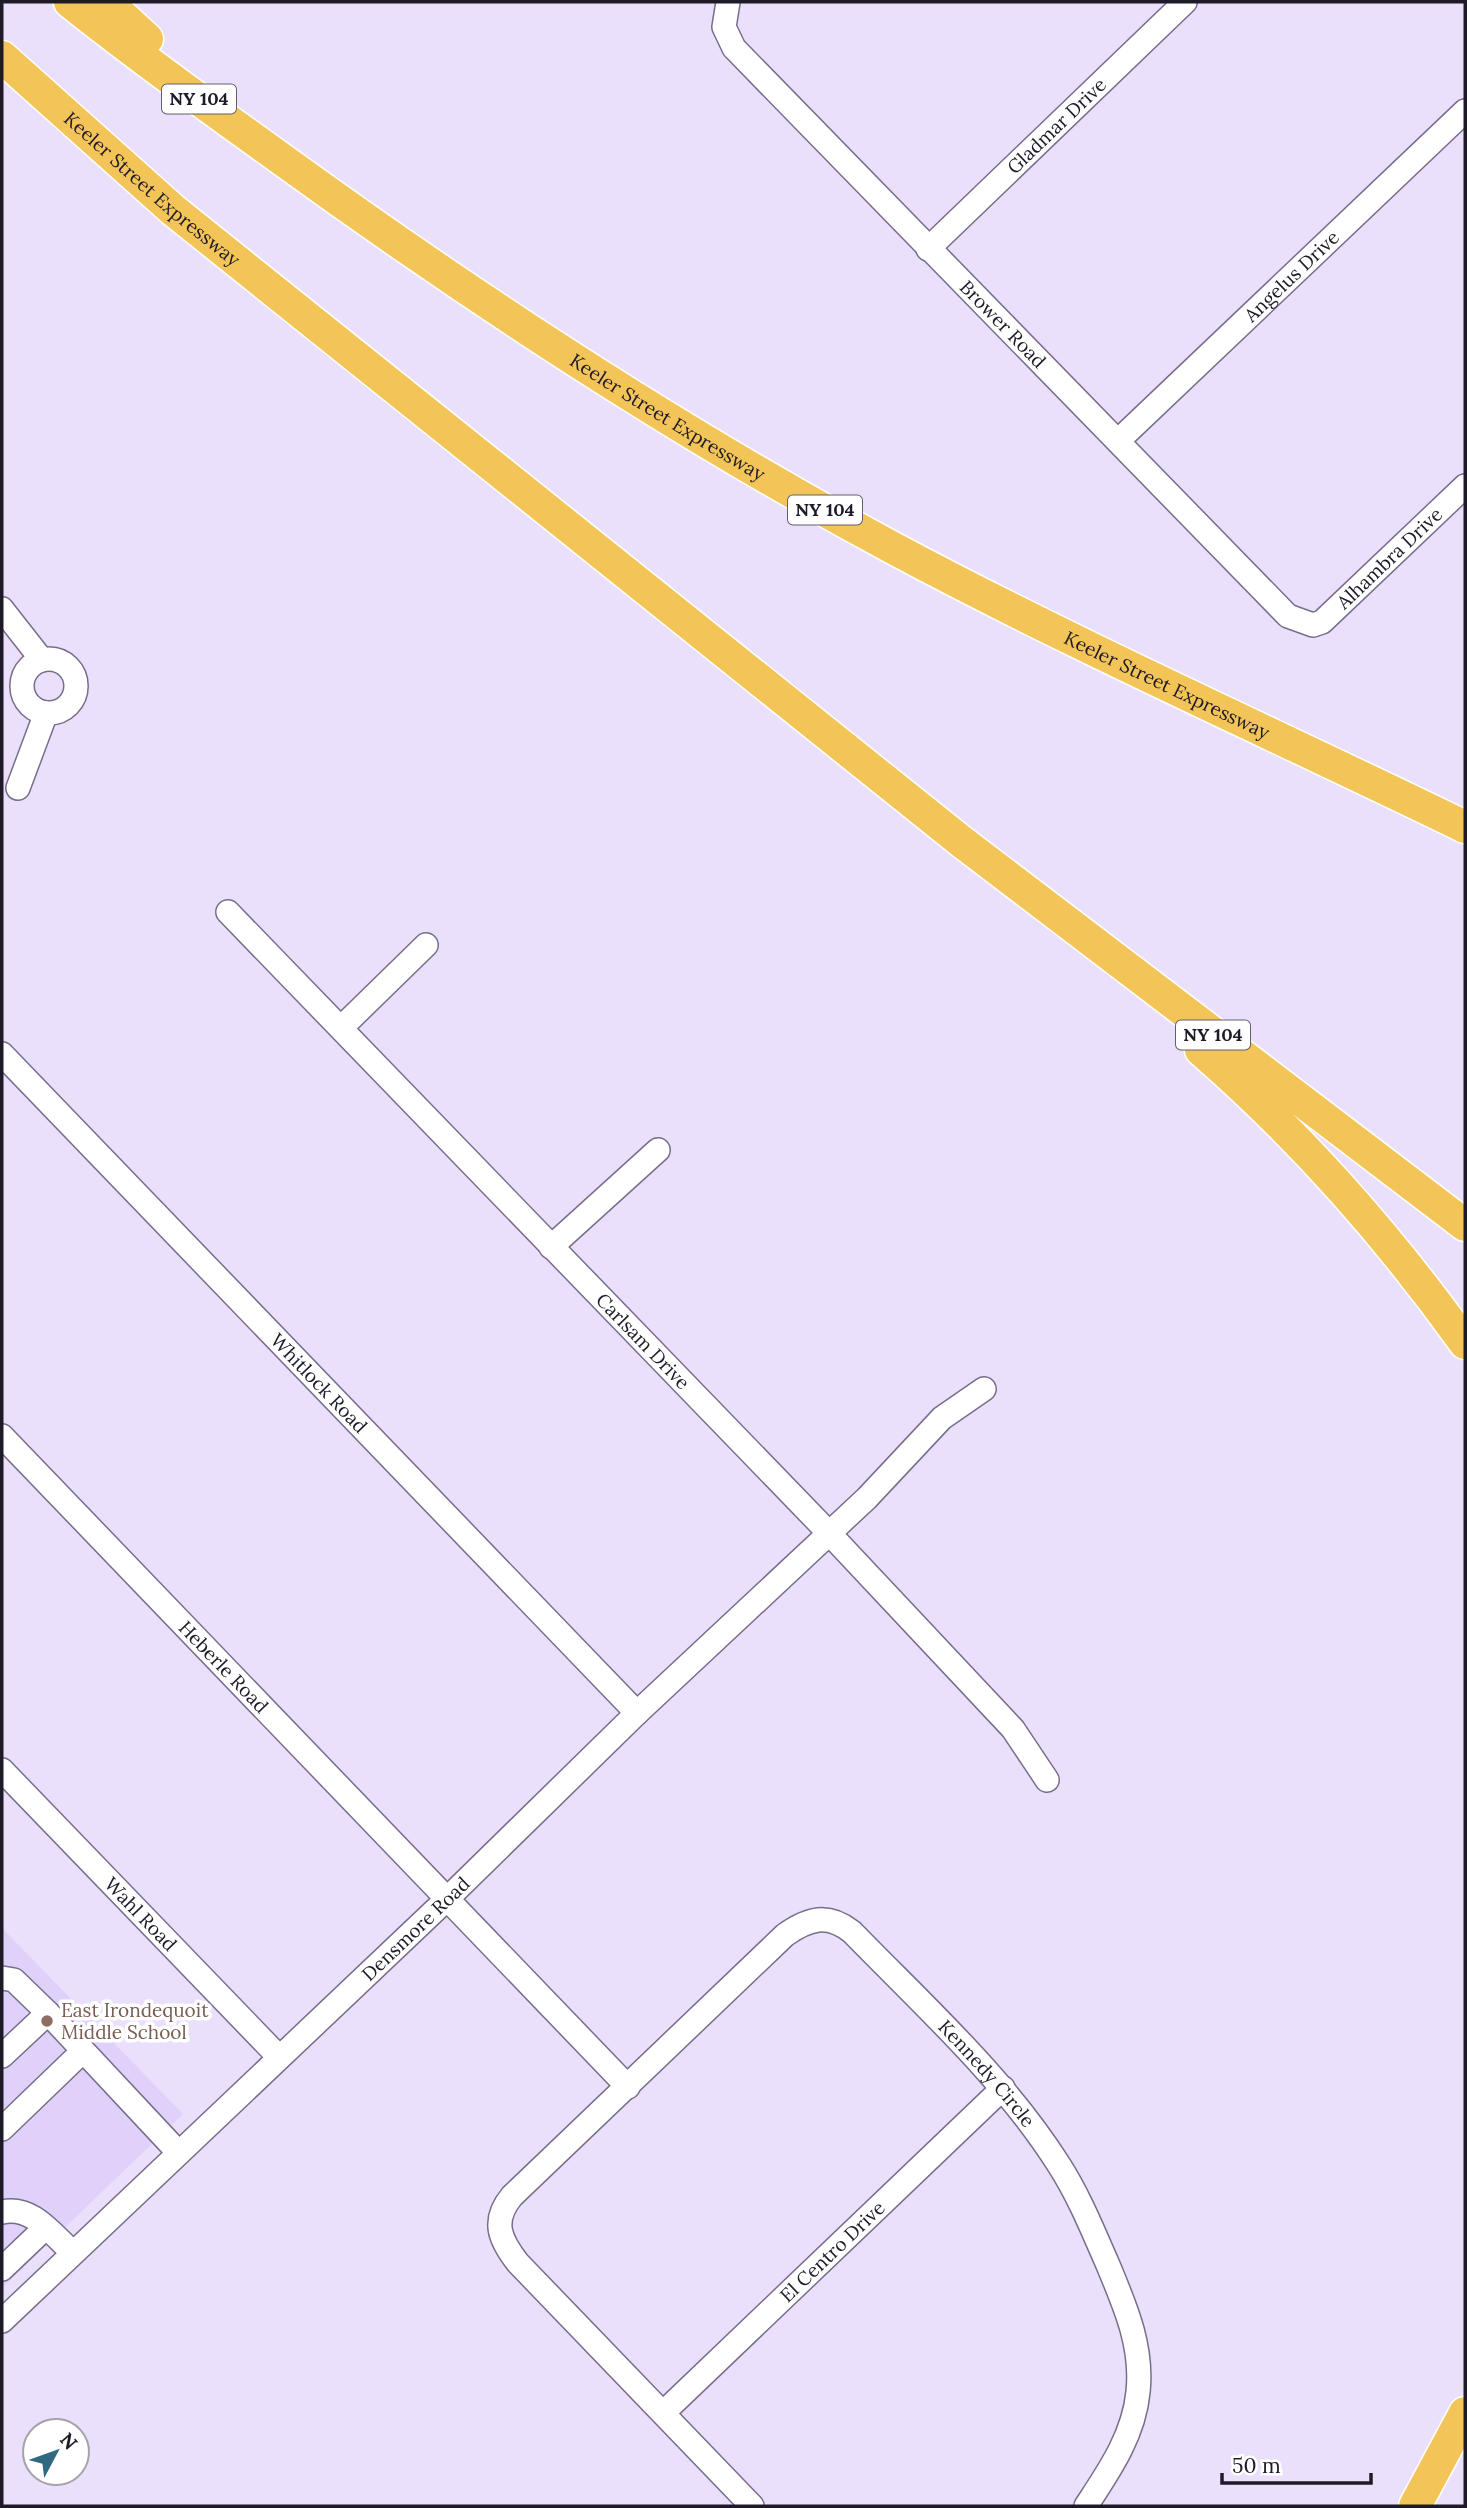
<svg xmlns="http://www.w3.org/2000/svg" width="1467" height="2508" viewBox="0 0 1467 2508" font-family="Lora,serif">
<style>
.built{fill:#e0d1fb}
.lines{fill:none;stroke-linecap:round;stroke-linejoin:round}
.minor-casing{stroke:#786d8b;stroke-width:26}
.highway-casing{stroke:#fff;stroke-width:35}
.minor{stroke:#fff;stroke-width:23}
.highway{stroke:#f3c559;stroke-width:32}
.education-dot{fill:#8d6e63;stroke:#fff;stroke-width:2.5}
.labels{text-anchor:middle;stroke-width:7;stroke-linejoin:round;paint-order:stroke}
.shield{fill:#fff;stroke:#625f68;stroke-width:2}
.shield-label{font-size:18px;font-weight:bold;fill:#1f1a27}
.street-label{font-size:19px;fill:#1f1a27;stroke:#fff}
.education-label{font-size:19px;fill:#785e54;stroke:#fff;text-anchor:start}
</style>
<rect width="100%" height="100%" fill="#eae0fc"/>
<path class="built" d="M2,1928l181,186 -181,174z"/>
<g class="lines">
<defs>
<g id="minor">
<path id="s1" d="M728,2l-4,25 10,21 554,568 25,9 9,-3 143,-136"/>
<path id="s2" d="M928,249l257,-247"/>
<path id="s3" d="M1119,440l346,-329"/>
<path d="M2,609l40,51"/>
<circle cx="49" cy="686" r="27"/>
<path d="M18,788l28,-75"/>
<path id="s4" d="M228,912l600,620 185,197 34,51"/>
<path d="M341,1028l85,-83"/>
<path id="s5" d="M2,1054l635,659"/>
<path d="M551,1247l107,-97"/>
<path id="s6" d="M2,1436l626,651"/>
<path id="s7" d="M2,1770l277,287"/>
<path d="M2,1978l12,2 34,33 130,139"/>
<path d="M2,2056l46,-43"/>
<path d="M2,2129l81,-78"/>
<path d="M2,2212c30,-7 50,22 70,40"/>
<path d="M2,2269l43,-41"/>
<path id="s8" d="M2,2321l446,-423 189,-185 230,-215 75,-80 42,-29"/>
<path id="s9" d="M663,2413l340,-325"/>
<path id="s10" d="M752,2506l-234,-243c-18,-23 -27,-42 -6,-67l273,-261c24,-17 43,-22 67,-3 72,74 152,146 207,233 20,31 34,66 49,100 17,41 35,81 30,127 -4,43 -29,79 -52,114"/>
</g>
<g id="highway">
<path id="s11" d="M70,2c68,54 139,105 210,156 196,142 399,275 613,390 187,100 381,186 572,279"/>
<path d="M107,2l40,37"/>
<path id="s12" d="M2,57l171,153 789,632 503,383"/>
<path d="M1201,1050c100,87 186,184 264,293"/>
<path d="M1415,2506l50,-93"/>
</g>
</defs>
<use href="#minor" class="minor-casing"/>
<use href="#highway" class="highway-casing"/>
<use href="#minor" class="minor"/>
<use href="#highway" class="highway"/>
</g>
<circle class="education-dot" cx="47" cy="2021" r="7"/>
<g class="labels">
<g class="shield">
<rect x="162" y="84.5" width="74" height="29" rx="5"/>
<rect x="788" y="495.5" width="74" height="29" rx="5"/>
<rect x="1176" y="1020.5" width="74" height="29" rx="5"/>
</g>
<g class="shield-label">
<text x="199" y="105">NY 104</text>
<text x="825" y="516">NY 104</text>
<text x="1213" y="1041">NY 104</text>
</g>
<g class="street-label">
<text dy="7" stroke="none"><textPath href="#s2" startOffset="178">Gladmar Drive</textPath></text>
<text dy="7" stroke="none"><textPath href="#s12" startOffset="200">Keeler Street Expressway</textPath></text>
<text dy="7" stroke="none"><textPath href="#s3" startOffset="238">Angelus Drive</textPath></text>
<text dy="7" stroke="none"><textPath href="#s1" startOffset="434">Brower Road</textPath></text>
<text dy="7" stroke="none"><textPath href="#s11" startOffset="728">Keeler Street Expressway</textPath></text>
<text dy="7" stroke="none"><textPath href="#s1" startOffset="971">Alhambra Drive</textPath></text>
<text dy="7" stroke="none"><textPath href="#s11" startOffset="1295">Keeler Street Expressway</textPath></text>
<text dy="7" stroke="none"><textPath href="#s4" startOffset="597">Carlsam Drive</textPath></text>
<text dy="7" stroke="none"><textPath href="#s5" startOffset="457">Whitlock Road</textPath></text>
<text dy="7" stroke="none"><textPath href="#s6" startOffset="320">Heberle Road</textPath></text>
<text dy="7" stroke="none"><textPath href="#s7" startOffset="200">Wahl Road</textPath></text>
<text dy="7" stroke="none"><textPath href="#s8" startOffset="570">Densmore Road</textPath></text>
<text dy="7" stroke="none"><textPath href="#s10" startOffset="1059">Kennedy Circle</textPath></text>
<text dy="7" stroke="none"><textPath href="#s9" startOffset="234">El Centro Drive</textPath></text>
</g>
<g class="education-label">
<text x="61" y="2017">East Irondequoit<tspan x="61" dy="22">Middle School</tspan></text>
</g>
</g>
<rect width="1467" height="2508" fill="none" stroke="#1f1a27" stroke-width="7"/>
<g transform="translate(56 2452) rotate(49)"><circle r="33" fill="#ffffff" stroke="#a5a3a9" stroke-width="2"/>
<path d="M0-5L12 26L0 18L-12 26Z" fill="#316983"/>
<text y="-10" font-size="19" font-weight="bold" text-anchor="middle" fill="#1f1a27">N</text>
</g>
<path d="M1222 2473v10h149v-10" fill="none" stroke="#1f1a27" stroke-width="3.5"/>
<text x="1232" y="2473" font-size="21" fill="#1f1a27" stroke="#ffffff" stroke-width="5" paint-order="stroke">50 m</text>
</svg>
